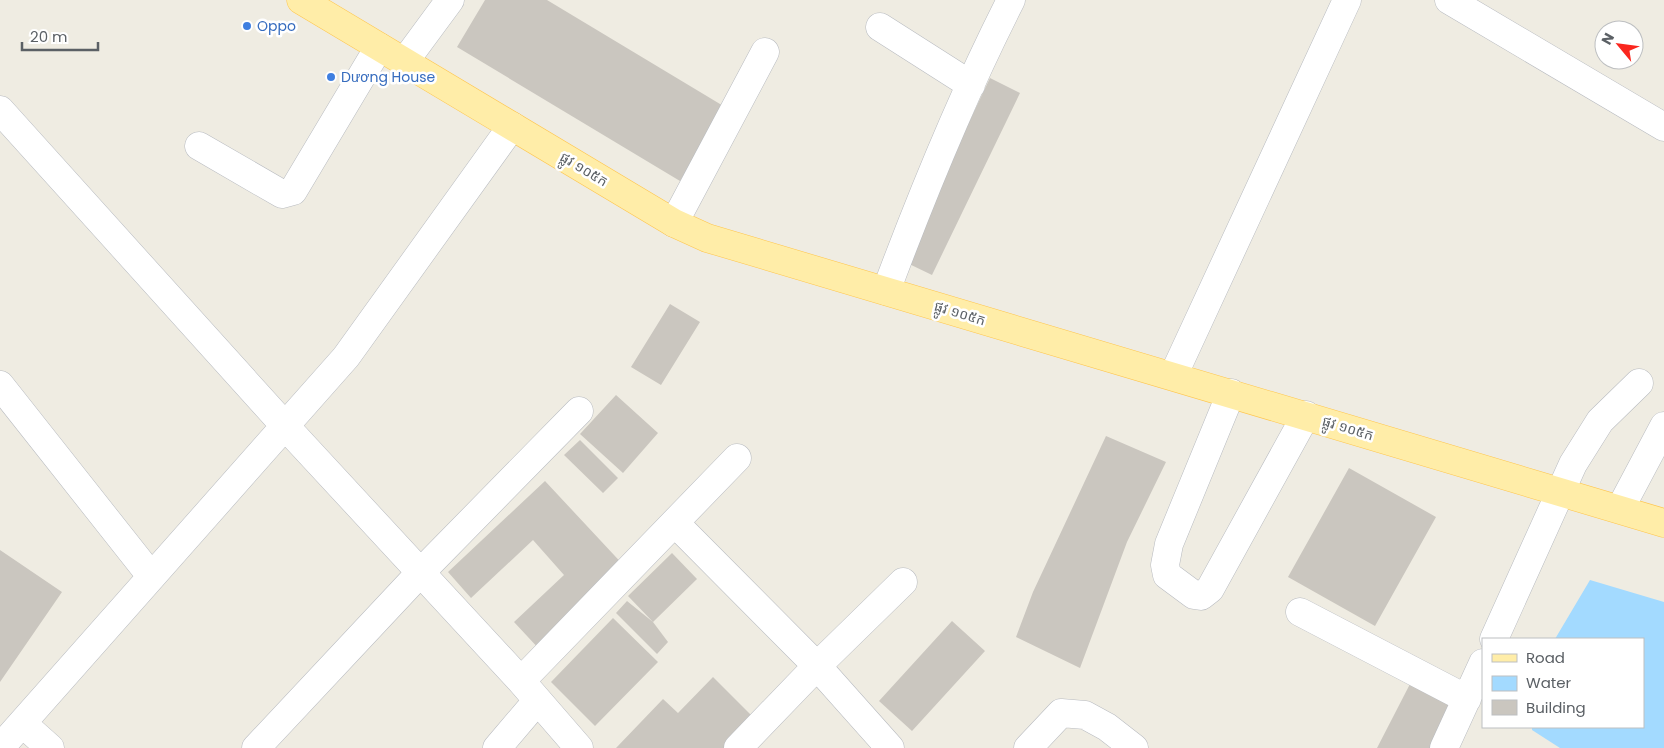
<svg xmlns="http://www.w3.org/2000/svg" width="1664" height="748" viewBox="0 0 1664 748" font-family="Poppins,'Noto Sans Khmer',sans-serif">
<style>
.water{fill:#a3daff}
.building{fill:#cac6bf}
.lines{fill:none;stroke-linecap:round;stroke-linejoin:round}
.minor-casing{stroke:#b8bbc0;stroke-width:29}
.major-casing{stroke:#ffc54c;stroke-width:29}
.minor{stroke:#fff;stroke-width:28}
.major{stroke:#ffeda8;stroke-width:28}
.shop-dot{fill:#3f7fe0;stroke:#fff;stroke-width:2}
.labels{text-anchor:middle;stroke-width:5;stroke-linejoin:round;paint-order:stroke}
.shop-label{font-size:14px;fill:#366cbe;stroke:#fff;text-anchor:start}
.street-label{font-size:14px;fill:#5b6065;stroke:#fff}
</style>
<rect width="100%" height="100%" fill="#efece2"/>
<path class="water" d="M1590,580l74,22v146h-104l-28,-18v-3h111v-88h-88z"/>
<path class="building" d="M485,0h62l178,107 -45,74 -223,-134z
M990,78l30,15 -88,182 -29,-14z
M670,304l30,18 -39,63 -30,-18z
M616,395l42,38 -35,40 -43,-39z
M1106,436l60,26 -39,80 -47,126 -64,-31 17,-45z
M580,440l38,38 -15,15 -39,-38z
M1349,468l87,49 -61,109 -87,-49z
M545,481l83,89 -87,81 -27,-29 50,-47 -31,-35 -62,58 -23,-26z
M0,550l62,42 -62,90z
M672,553l25,26 -44,43 -25,-26z
M627,601l26,21 15,20 -11,12 -41,-41z
M613,618l45,44 -63,64 -44,-44z
M952,621l33,30 -73,80 -33,-30z
M713,677l41,41 -29,30h-109l47,-49 15,14z
M1410,684l57,15 -27,49h-63z"/>
<g class="lines">
<defs>
<path id="minor" d="M1449,0l215,127
M880,27l91,58
M405,61l45,-61
M0,110l286,317 235,254 58,67
M199,146l83,48 11,-3 86,-144
M674,223l91,-171
M886,291c37,-99 77,-197 125,-291
M1173,376l174,-376
M0,385l151,191
M1231,393l-62,151 -4,21 2,10 27,20 7,1 9,-7 96,-174
M1620,509l44,-83
M675,523l142,143 73,82
M1300,612l167,87
M1494,639l79,-175 27,-43 39,-38
M521,681l216,-223
M22,723l28,25
M0,748l346,-391 166,-231
M256,748l164,-175 159,-162
M497,748l40,-47
M738,748l79,-82 86,-84
M1028,748l33,-35 24,2 22,12 27,21
M1444,748l39,-85"/>
<path id="major" d="M301,0l373,223 33,15 957,285"/>
</defs>
<use href="#minor" class="minor-casing"/>
<use href="#major" class="major-casing"/>
<use href="#minor" class="minor"/>
<use href="#major" class="major"/>
</g>
<g class="shop-dot">
<circle cx="247" cy="26" r="5"/>
<circle cx="331" cy="77" r="5"/>
</g>
<g class="labels">
<g class="shop-label">
<text x="257" y="31">Oppo</text>
<text x="341" y="82">Dương House</text>
</g>
<g class="street-label">
<text transform="translate(584 169) rotate(31)" y="5">ផ្លូវ ១០៥ក</text>
<text transform="translate(960 313) rotate(17)" y="5">ផ្លូវ ១០៥ក</text>
<text transform="translate(1348 428) rotate(17)" y="5">ផ្លូវ ១០៥ក</text>
</g>
</g>
<rect x="1482" y="638" width="162" height="90" fill="#ffffff" stroke="#bdbfc1"/>
<rect x="1492" y="654" width="25" height="8" fill="#ffeda8" stroke="#bdbfc1"/>
<text x="1526" y="663" font-size="15" fill="#5b6065">Road</text>
<rect x="1492" y="676" width="25" height="15" fill="#a3daff" stroke="#bdbfc1"/>
<text x="1526" y="688" font-size="15" fill="#5b6065">Water</text>
<rect x="1492" y="700" width="25" height="15" fill="#cac6bf" stroke="#bdbfc1"/>
<text x="1526" y="713" font-size="15" fill="#5b6065">Building</text>
<g transform="translate(1619 45) rotate(299)"><circle r="24" fill="#ffffff" stroke="#bdbfc1"/>
<path d="M0-4L9 19L0 12L-9 19Z" fill="#fa261e"/>
<text y="-8" font-size="14" font-weight="bold" text-anchor="middle" fill="#5b6065">N</text>
</g>
<path d="M22 42v8h76v-8" fill="none" stroke="#5b6065" stroke-width="2.5"/>
<text x="30" y="42" font-size="15" fill="#5b6065" stroke="#ffffff" stroke-width="4" paint-order="stroke">20 m</text>
</svg>
